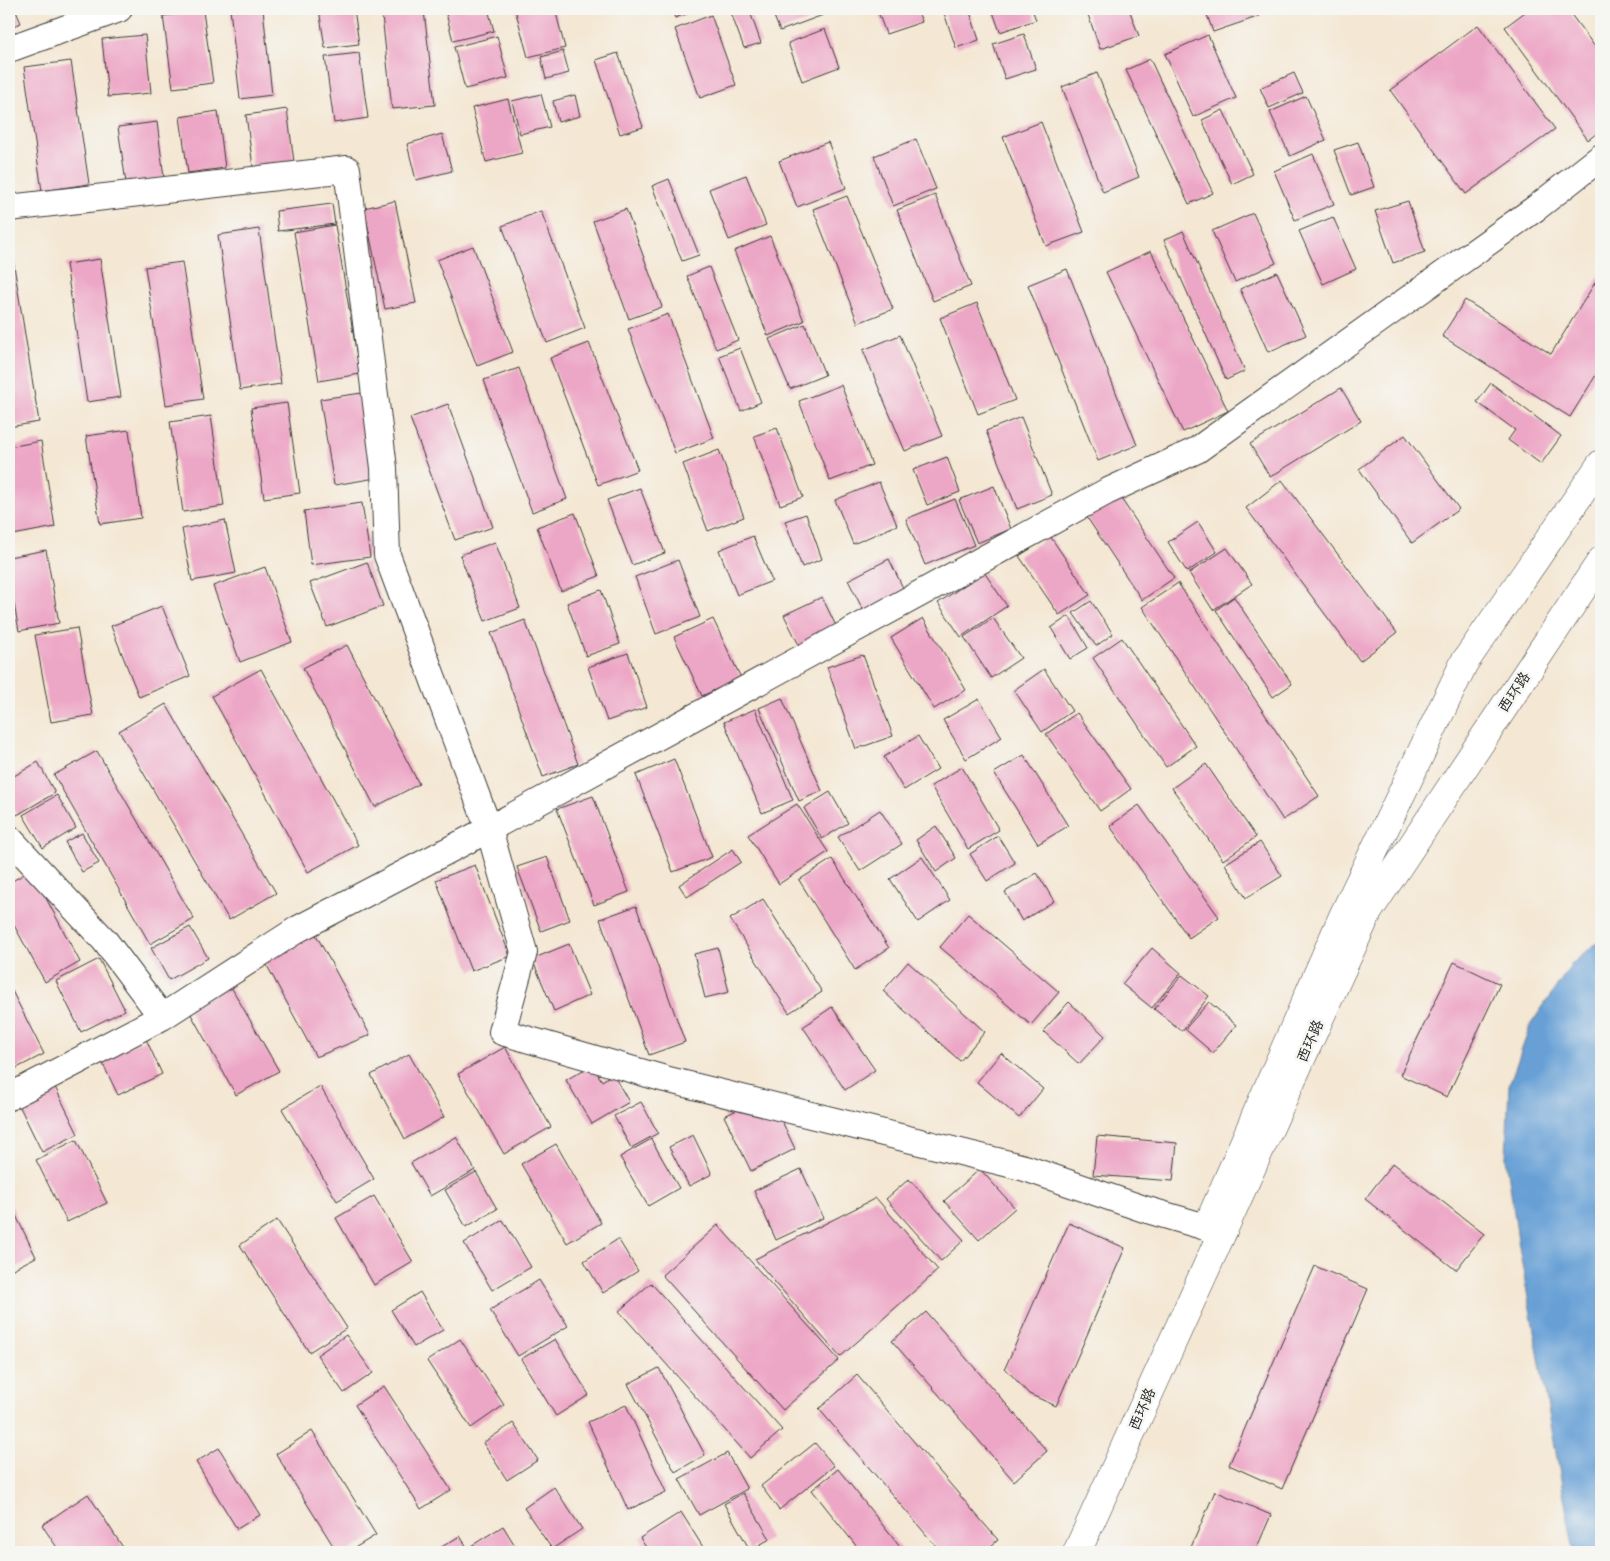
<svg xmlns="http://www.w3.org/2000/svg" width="1610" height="1561" viewBox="0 0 1610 1561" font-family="'Playpen Sans','LXGW WenKai TC',sans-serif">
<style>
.water{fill:#67a0d6;stroke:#425e79}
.building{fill:#eda7c6}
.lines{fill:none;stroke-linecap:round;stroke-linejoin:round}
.minor-casing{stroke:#3c3a37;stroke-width:28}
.tertiary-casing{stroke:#3c3a37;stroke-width:29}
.secondary-casing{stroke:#3c3a37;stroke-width:29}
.minor{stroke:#fff;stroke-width:26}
.tertiary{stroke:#fff;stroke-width:28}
.secondary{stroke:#fff;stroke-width:28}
.labels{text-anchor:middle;stroke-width:5;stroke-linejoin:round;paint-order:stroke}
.street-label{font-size:15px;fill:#1c1c1c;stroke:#f6f6f2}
</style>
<rect width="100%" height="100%" fill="#f6f6f2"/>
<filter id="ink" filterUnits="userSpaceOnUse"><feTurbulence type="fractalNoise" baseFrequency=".02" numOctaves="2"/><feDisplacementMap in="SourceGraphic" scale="10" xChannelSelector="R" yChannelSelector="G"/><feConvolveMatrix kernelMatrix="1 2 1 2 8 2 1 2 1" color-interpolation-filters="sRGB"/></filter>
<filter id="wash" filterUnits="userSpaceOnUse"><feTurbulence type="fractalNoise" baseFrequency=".0096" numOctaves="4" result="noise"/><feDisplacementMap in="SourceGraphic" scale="20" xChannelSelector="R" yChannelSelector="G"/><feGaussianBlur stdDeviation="1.12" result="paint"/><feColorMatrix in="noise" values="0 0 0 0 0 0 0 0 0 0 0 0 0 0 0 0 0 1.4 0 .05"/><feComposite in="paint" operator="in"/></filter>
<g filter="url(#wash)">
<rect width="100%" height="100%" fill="#f4e7d3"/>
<path class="water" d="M1601,939v613h-27l-54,-299 -14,-95 3,-73 22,-61 41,-60z"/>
<g id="blocks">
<path class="building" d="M9,9h6l6,14 -12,5z
M230,9h33l9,86 -32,4z
M319,9h35l5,35 -34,4z
M445,9h43l6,22 -41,10z
M515,9h40l10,39 -37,9z
M671,9h29l-25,9z
M742,9h7l12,34 -17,5 -13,-35z
M771,9h50l2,6 -43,16z
M877,9h40l5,13 -36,12z
M956,9h13l10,31 -23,8 -12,-35z
M992,9h40l4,11 -36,12z
M1086,9h43l10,27 -39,13z
M1205,9h53l2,7 -47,16z
M1529,9h38l34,46v75l-13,10 -83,-113z
M203,11l10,72 -40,5 -10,-72z
M424,11l11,94 -43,4 -10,-94z
M711,15l25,70 -36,13 -25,-69z
M1478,25l77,104 -89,65 -76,-104z
M825,29l14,38 -37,14 -14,-38z
M1024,34l12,35 -31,10 -12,-35z
M145,35l6,58 -43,4 -6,-58z
M1208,35l28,63 -43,19 -28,-63z
M497,36l11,42 -43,11 -11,-42z
M563,51l6,22 -23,6 -5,-22z
M359,53l9,65 -34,5 -9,-66z
M618,53l25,74 -23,7 -24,-74z
M1150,59l63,134 -24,11 -63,-134z
M71,61l18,123 -47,7 -18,-124z
M1097,73l42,104 -36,15 -41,-105z
M1294,73l9,20 -34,15 -9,-20z
M541,94l9,33 -30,7 -8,-33z
M575,95l5,21 -22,6 -5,-21z
M1306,96l20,44 -36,16 -20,-44z
M508,99l14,54 -36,9 -14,-54z
M287,109l7,53 -41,5 -7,-52z
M1223,110l30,64 -21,10 -30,-64z
M218,111l7,57 -37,5 -8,-56z
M157,122l7,56 -38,5 -8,-56z
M1041,122l43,110 -38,14 -43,-109z
M442,134l10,37 -36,9 -9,-36z
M916,139l20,50 -43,17 -19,-50z
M828,142l18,46 -49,19 -18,-46z
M1358,142l16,45 -23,8 -17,-45z
M1313,154l21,50 -39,16 -21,-49z
M746,175l20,50 -37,15 -20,-51z
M669,179l30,76 -17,6 -30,-75z
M935,195l36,91 -38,15 -36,-91z
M847,196l46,113 -35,14 -45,-114z
M395,201l21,102 -31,6 -21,-101z
M1408,201l17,51 -32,11 -18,-52z
M332,204l3,20 -57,7 -2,-20z
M626,209l36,98 -33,12 -36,-98z
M541,211l44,117 -38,15 -45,-117z
M1253,213l23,50 -41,19 -23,-51z
M1333,217l23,52 -33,15 -24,-53z
M335,225l25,149 -41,7 -25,-149z
M259,229l22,155 -41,6 -22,-155z
M1183,231l62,140 -19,9 -62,-140z
M770,236l34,85 -36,15 -34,-85z
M473,246l40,106 -36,14 -40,-106z
M11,247l28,175 -30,5v-179z
M1151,251l77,160 -45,21 -77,-160z
M100,259l21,138 -34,5 -21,-138z
M182,262l21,137 -37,6 -21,-138z
M709,267l29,73 -22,9 -29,-73z
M1067,269l70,176 -39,16 -70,-176z
M1277,272l29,63 -38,17 -28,-63z
M1601,273v94l-31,50 -128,-81 23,-36 86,54z
M977,303l38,97 -37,14 -38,-96z
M668,314l46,124 -39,15 -47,-124z
M805,324l20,51 -35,14 -21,-50z
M900,335l42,101 -37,15 -42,-101z
M589,343l49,127 -40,15 -48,-127z
M740,348l21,54 -20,9 -22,-55z
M519,368l48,131 -35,13 -48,-132z
M1491,383l70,53 -20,28 -33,-24 7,-10 -38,-28z
M841,385l31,80 -42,16 -31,-80z
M1341,388l20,33 -91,56 -20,-33z
M362,393l14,85 -42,7 -14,-86z
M287,403l13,90 -36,5 -13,-90z
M448,404l45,123 -38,13 -45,-122z
M211,416l13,90 -41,6 -13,-90z
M1021,417l31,78 -35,14 -31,-78z
M777,428l26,69 -23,8 -26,-69z
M129,430l12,88 -41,6 -14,-88z
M1405,435l54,74 -47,34 -53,-74z
M41,441l14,86 -42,8 -4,-27v-61z
M719,450l25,67 -36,14 -25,-67z
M947,457l13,35 -33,13 -14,-35z
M1282,480l115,153 -37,28 -114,-153z
M879,482l18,43 -44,19 -18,-44z
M994,486l17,43 -34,14 -18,-43z
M640,488l25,65 -33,12 -25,-65z
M1118,494l56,84 -32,22 -56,-84z
M955,499l19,46 -49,20 -19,-46z
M362,503l8,54 -59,8 -7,-54z
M575,513l24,63 -38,15 -24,-64z
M806,514l16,45 -20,8 -17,-46z
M225,520l11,53 -44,8 -10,-52z
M1198,522l19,30 -30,20 -19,-30z
M753,536l19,45 -35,14 -18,-45z
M1050,536l40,59 -31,20 -40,-59z
M495,542l25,66 -35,13 -25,-66z
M1227,548l25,36 -39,26 -24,-37z
M46,550l13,73 -40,8 -10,-54v-20z
M889,559l16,33 -41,20 -16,-32z
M678,560l22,57 -44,17 -21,-57z
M367,562l16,44 -56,21 -17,-44z
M265,567l27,75 -52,20 -27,-76z
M984,572l23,34 -46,31 -23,-34z
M1178,583l141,213 -36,24 -141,-213z
M601,590l19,54 -34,12 -19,-53z
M822,597l16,33 -37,19 -17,-34z
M1234,597l58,87 -19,13 -57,-87z
M1091,601l22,33 -17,12 -23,-33z
M162,606l28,70 -51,21 -28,-71z
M1069,616l19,32 -18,11 -19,-31z
M923,618l43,72 -32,19 -43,-71z
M993,618l28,40 -30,20 -27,-41z
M713,619l28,59 -39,18 -28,-59z
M525,620l53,144 -35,13 -52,-144z
M77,628l16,87 -42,7 -16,-87z
M1122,638l74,108 -30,21 -73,-109z
M347,645l72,139 -44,23 -72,-139z
M628,653l19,54 -40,14 -19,-54z
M863,655l30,81 -37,13 -29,-82z
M261,669l97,176 -50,27 -96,-176z
M1044,669l28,42 -30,21 -28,-42z
M782,698l40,93 -23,10 -40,-93z
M979,699l23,38 -36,22 -23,-39z
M166,704l110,189 -47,27 -110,-189z
M755,709l38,91 -31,13 -38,-91z
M1077,713l54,76 -31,22 -54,-77z
M918,736l20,33 -34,21 -20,-33z
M97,751l97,168 -44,25 -96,-169z
M1024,755l44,71 -30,18 -44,-71z
M674,759l38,98 -39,15 -37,-97z
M38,762l17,31 -38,22 -8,-13v-23z
M1206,764l50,73 -33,23 -51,-72z
M962,767l37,63 -31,19 -37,-63z
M830,792l18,31 -26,16 -18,-31z
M57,795l19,33 -33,20 -20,-33z
M593,796l36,96 -35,13 -37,-96z
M797,804l31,48 -49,32 -31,-49z
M1139,805l80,112 -30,21 -79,-112z
M880,810l22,34 -42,27 -22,-34z
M936,826l20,32 -20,14 -20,-32z
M82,833l17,30 -17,9 -17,-30z
M998,836l17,27 -28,18 -17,-27z
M1260,842l22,34 -36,22 -21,-34z
M733,849l8,13 -54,35 -8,-12z
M547,857l23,63 -29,11 -24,-64z
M922,857l28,43 -32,22 -28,-43z
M832,859l57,89 -34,22 -56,-90z
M475,865l35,91 -39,15 -35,-91z
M31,870l49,92 -35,20 -36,-66v-33z
M1037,873l17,28 -32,20 -17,-29z
M763,899l59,93 -33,21 -59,-94z
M636,906l49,136 -36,13 -49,-136z
M968,914l91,78 -28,33 -91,-78z
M190,927l18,31 -39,22 -18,-32z
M314,931l56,104 -54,22 -53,-99z
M569,944l21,51 -36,16 -22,-52z
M718,948l11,44 -24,6 -11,-44z
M1152,948l29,25 -29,35 -30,-24z
M99,959l26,51 -44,22 -25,-51z
M908,962l77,70 -25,29 -77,-70z
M1454,962l46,22 -53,113 -47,-22z
M1182,975l27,21 -27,35 -28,-22z
M9,985l35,69 -35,18z
M230,985l49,86 -43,24 -48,-86z
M1069,1002l36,34 -26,28 -36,-33z
M1209,1002l27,23 -23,28 -28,-24z
M832,1007l43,63 -30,20 -42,-63z
M146,1039l16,35 -44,21 -17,-35z
M505,1047l46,80 -47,27 -46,-80z
M1001,1053l42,36 -24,29 -42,-36z
M409,1054l35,63 -39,22 -34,-64z
M592,1065l10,16 11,-7 16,28 -37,22 -26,-44z
M320,1086l54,93 -37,22 -55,-92z
M55,1087l23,47 -36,18 -23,-47z
M641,1102l17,31 -27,15 -17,-32z
M744,1107l37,12 14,30 -44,22 -27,-55z
M693,1135l19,39 -23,12 -20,-39z
M1097,1136l80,7 -4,38 -80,-6z
M456,1137l19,33 -45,26 -19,-33z
M651,1139l28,49 -31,18 -28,-49z
M76,1140l31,63 -40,19 -31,-62z
M556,1144l45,79 -34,20 -46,-79z
M1393,1163l91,71 -28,36 -91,-71z
M801,1169l22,49 -47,22 -22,-49z
M980,1169l35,39 -36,32 -35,-39z
M476,1172l21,37 -31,18 -21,-37z
M909,1179l55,61 -23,21 -55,-62z
M374,1196l39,66 -39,23 -38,-67z
M876,1198l62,72 -98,87 -85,-98z
M9,1201l27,56 -27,14z
M277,1220l70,108 -38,24 -69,-107z
M503,1220l28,47 -39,23 -28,-47z
M1069,1223l56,25 -69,158 -27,-12 -24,-26z
M718,1225l121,135 -56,50 -121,-135z
M618,1239l20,32 -35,22 -19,-32z
M1315,1266l53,23 -86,200 -53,-24z
M539,1280l29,46 -50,30 -28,-46z
M651,1283l131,147 -32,28 -131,-147z
M420,1292l23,38 -29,17 -23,-37z
M926,1312l121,139 -33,30 -122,-140z
M346,1335l27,38 -29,20 -27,-38z
M460,1339l44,66 -33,23 -44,-67z
M555,1339l34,56 -33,21 -35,-57z
M659,1368l46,87 -30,17 -47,-88z
M857,1375l141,165 -14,12h-43l-122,-143z
M384,1386l67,104 -30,19 -66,-104z
M626,1405l40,87 -38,18 -40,-88z
M513,1423l25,37 -31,20 -24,-37z
M312,1431l64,104 -28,17h-11l-61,-98z
M815,1443l19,23 -55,44 -18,-24z
M219,1448l41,67 -23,14 -41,-67z
M727,1453l20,36 -48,26 -20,-36z
M838,1469l66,83h-43l-49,-62z
M554,1487l28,42 -30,20 -28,-41z
M1215,1491l56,24 -16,37h-66z
M743,1493l27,46 -20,11 -26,-46z
M88,1494l38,58h-66l-18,-27z
M681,1512l25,40h-57l-9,-14z
M503,1526l16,26h-44l-4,-6z
M460,1536l10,16h-37z"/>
</g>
</g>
<g filter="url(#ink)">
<use href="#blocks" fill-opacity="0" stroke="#3c3a37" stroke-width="1"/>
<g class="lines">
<defs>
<path id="minor" d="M9,49l110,-40
M9,208l338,-39 37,299 3,87 102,274 35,123 -22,80 163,47 360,89 119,41 79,23
M9,838l96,103 57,76
M9,1097l153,-80 136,-88 191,-100 617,-337 91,-42 339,-242 65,-51"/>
<path id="tertiary" d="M1077,1552l291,-640 233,-351"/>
<path id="secondary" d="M1207,1227l135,-309 122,-255 137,-199"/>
</defs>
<use href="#minor" class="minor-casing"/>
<use href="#tertiary" class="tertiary-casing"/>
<use href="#secondary" class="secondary-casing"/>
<use href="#minor" class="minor"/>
<use href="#tertiary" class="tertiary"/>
<use href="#secondary" class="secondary"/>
</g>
</g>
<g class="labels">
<g class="street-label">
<text transform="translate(1514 692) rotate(-56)" y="5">西环路</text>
<text transform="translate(1310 1041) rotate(-66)" y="5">西环路</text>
<text transform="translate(1142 1409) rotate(-66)" y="5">西环路</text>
</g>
</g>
<rect width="1610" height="1561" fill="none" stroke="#f6f6f2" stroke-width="30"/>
</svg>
